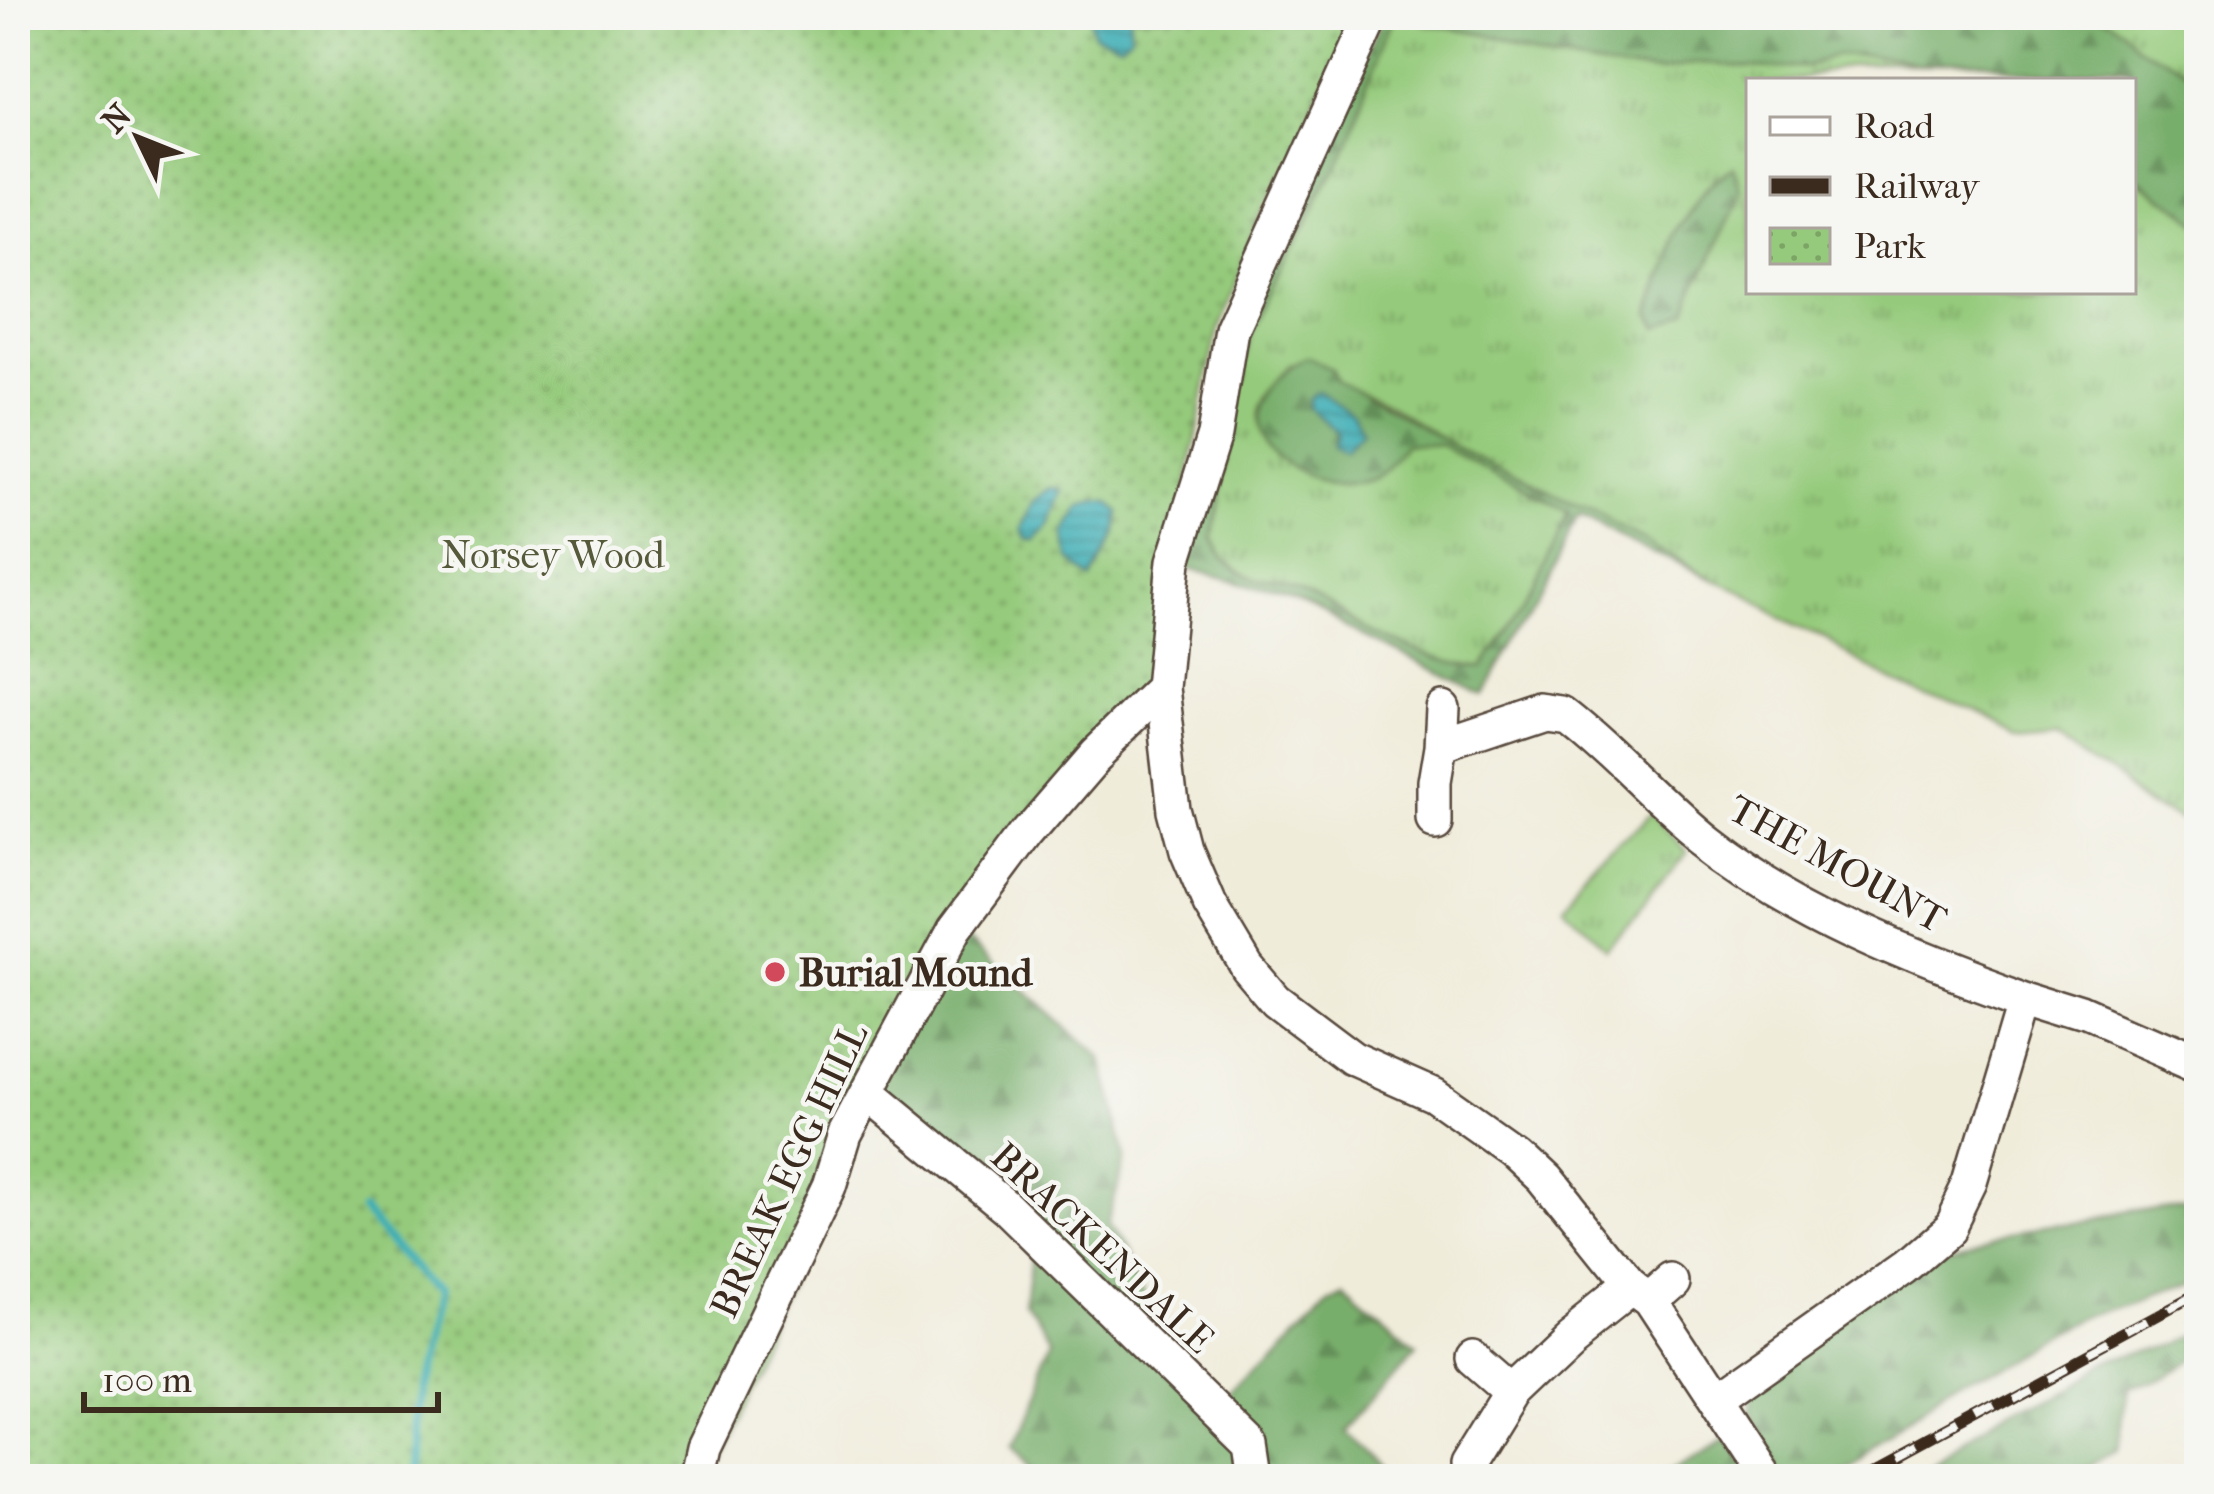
<svg xmlns="http://www.w3.org/2000/svg" width="2214" height="1494" viewBox="0 0 2214 1494" font-family="'IM FELL French Canon',serif">
<style>
.grass{fill:url(#grass-tufts);stroke:#687a4d;stroke-width:3;fill-rule:evenodd}
.forest{fill:url(#forest-firs);stroke:#5a6c45;stroke-width:3}
.park{fill:url(#park-dots);stroke:#687a4d;stroke-width:3}
.water{fill:url(#water-rules);stroke:#3c6c6a;stroke-width:3}
.lines{fill:none;stroke-linecap:round;stroke-linejoin:round}
.stream{stroke:#3caeb5;stroke-width:8}
.minor-casing{stroke:#56473a;stroke-width:38}
.minor{stroke:#fff;stroke-width:33}
.rail-casing{stroke:#3b2a1e;stroke-width:12}
.rail{stroke:#f6f6f2;stroke-width:8;stroke-dasharray:22;stroke-linecap:butt}
.poi-dot{fill:#d1495b;stroke:#f6f6f2;stroke-width:4.5}
.labels{text-anchor:middle;stroke-width:9;stroke-linejoin:round;paint-order:stroke}
.park-label{font-size:39px;fill:#565a3a;stroke:#f6f6f2}
.street-label{font-size:39px;fill:#3b2a1e;stroke:#f6f6f2}
.poi-label{font-size:39px;font-weight:bold;fill:#3b2a1e;stroke:#f6f6f2;text-anchor:start}
</style>
<defs>
<pattern id="grass-tufts" width="24" height="20" patternUnits="userSpaceOnUse" patternTransform="scale(3)"><rect width="24" height="20" fill="#95ca7c"/><path d="M3 7l-1-3M5 7V3M7 7l1-3M15 17l-1-3M17 17v-4M19 17l1-3" fill="none" stroke="#7ba465"/></pattern>
<pattern id="forest-firs" width="22" height="20" patternUnits="userSpaceOnUse" patternTransform="scale(3)"><rect width="22" height="20" fill="#78ae6c"/><path d="M5 1l3.5 6h-7zM16 11l3.5 6h-7z" fill="#648e58"/></pattern>
<pattern id="park-dots" width="8" height="8" patternUnits="userSpaceOnUse" patternTransform="scale(3)"><rect width="8" height="8" fill="#95ca7c"/><path d="M2 2h.1M6 6h.1" fill="none" stroke="#7ba465" stroke-width="1.8" stroke-linecap="round"/></pattern>
<pattern id="water-rules" width="6" height="5" patternUnits="userSpaceOnUse" patternTransform="scale(3)"><rect width="6" height="5" fill="#3caeb5"/><path d="M0 2.5h6" fill="none" stroke="#348e93"/></pattern>
</defs>
<rect width="100%" height="100%" fill="#f6f6f2"/>
<filter id="ink" filterUnits="userSpaceOnUse"><feTurbulence type="fractalNoise" baseFrequency=".00833" numOctaves="2"/><feDisplacementMap in="SourceGraphic" scale="24" xChannelSelector="R" yChannelSelector="G"/><feConvolveMatrix kernelMatrix="1 2 1 2 8 2 1 2 1" color-interpolation-filters="sRGB"/></filter>
<filter id="wash" filterUnits="userSpaceOnUse"><feTurbulence type="fractalNoise" baseFrequency=".004" numOctaves="4" result="noise"/><feDisplacementMap in="SourceGraphic" scale="48" xChannelSelector="R" yChannelSelector="G"/><feGaussianBlur stdDeviation="2.7" result="paint"/><feColorMatrix in="noise" values="0 0 0 0 0 0 0 0 0 0 0 0 0 0 0 0 0 1.4 0 .05"/><feComposite in="paint" operator="in"/></filter>
<g filter="url(#wash)">
<rect width="100%" height="100%" fill="#f0ecda"/>
<path class="grass" d="M1395,15h18l13,9 227,40 80,-4 72,11 34,-5 80,15h-170v210h384v-111l66,47v589l-136,-88 -48,4 -306,-143 -51,-33 -7,-9 -82,-39 -125,-68 -56,-36 -96,-40c-26,28 -43,45 -26,83l115,26 24,-29 36,1 125,69 -56,112 -25,40c-49,4 -135,-49 -182,-70 -17,-8 -36,-10 -52,-19 -19,-9 -29,-21 -38,-39l37,-204 84,-169zM1716,170l23,16 -61,143 -29,8 -4,-15 38,-91z
M2090,15h109v83l-97,-74z
M1651,816l36,33 -75,100 -45,-42z"/>
<path class="forest" d="M1385,15h10l-61,150 -84,169 -37,204c9,18 19,30 37,39 17,8 36,11 53,19 47,21 132,74 181,70l26,-40 55,-112 -124,-69 -36,-1c-7,9 -15,23 -24,29 -42,31 -162,-13 -108,-87 10,-14 20,-22 35,-29l25,12 5,12c40,19 75,42 114,64 66,36 131,70 199,102l7,9 51,33 -134,-70 -90,176c-93,-44 -196,-107 -298,-126l52,-238z
M1413,15h677l109,83v129l-66,-47v-99h-214l-80,-15 -34,5 -72,-11 -80,4 -227,-40z
M1730,160l9,26 -61,143 -29,8 -4,-15c19,-46 45,-134 85,-162z
M955,929l148,131 23,98 -19,67 53,107 61,67 106,-114 16,-8 75,65 -72,85 48,52h-345l-40,-31 39,-94 -23,-40 5,-54 -25,-54 -137,-113z
M2199,1209v65l-109,49 -270,156h-38l-36,-63 4,-19 52,-47 134,-93 33,-11z
M2199,1324v25l-71,47 -1,56 -46,27h-173z
M1718,1436l31,43h-100z"/>
<path class="park" d="M15,15h1337l-83,181 -52,132 -67,355 -182,216 -272,580h-681z"/>
<path class="water" d="M1089,15h41v20l-10,9 -26,-10z
M1321,393l32,21 9,18 -18,19 -14,-6 5,-13 -25,-23 1,-9z
M1052,488l12,3 -14,36 -14,14 -9,-2 -4,-10 12,-28z
M1096,502l13,1 10,9 -2,20 -25,48 -22,-20 -4,-27 16,-26z"/>
<g class="lines">
<path class="stream" d="M362,1212l73,83 -23,93 -4,91"/>
</g>
</g>
<g filter="url(#ink)">
<g class="lines">
<defs>
<path id="minor" d="M1373,15l-142,314 -17,106 -40,126 -12,127 14,121 11,42 23,54 37,62 28,33 77,58 81,36 78,55 30,28 89,111 18,13 117,178
M1441,747l2,-38
M1435,820v-37l6,-36 104,-35 21,3c49,37 89,85 137,123 95,75 210,120 322,160
M868,1093l137,113 245,240 5,33
M1648,1301l25,-22
M1473,1359l38,33
M1713,1400l194,-137 42,-36 20,-41 56,-188 64,20 110,48
M1466,1465l45,-73 60,-57 59,-47
M696,1479l7,-31 126,-262 16,-52 110,-205 73,-98 68,-79 66,-64"/>
</defs>
<use href="#minor" class="minor-casing"/>
<use href="#minor" class="minor"/>
<defs>
<path id="rail" d="M1858,1479l341,-185"/>
</defs>
<use href="#rail" class="rail-casing"/>
<use href="#rail" class="rail"/>
</g>
</g>
<circle class="poi-dot" cx="775" cy="972" r="12"/>
<g class="labels">
<g class="park-label">
<text x="553" y="568">Norsey Wood</text>
</g>
<g class="street-label">
<text transform="translate(1838 863) rotate(29)" y="14">THE MOUNT</text>
<text transform="translate(788 1170) rotate(-65)" y="14">BREAK EGG HILL</text>
<text transform="translate(1103 1247) rotate(43)" y="14">BRACKENDALE</text>
</g>
<g class="poi-label">
<text x="799" y="986">Burial Mound</text>
</g>
</g>
<rect width="2214" height="1494" fill="none" stroke="#f6f6f2" stroke-width="60"/>
<rect x="1746" y="78" width="390" height="216" fill="#f6f6f2" stroke="#aba49d" stroke-width="3"/>
<rect x="1770" y="117" width="60" height="18" fill="#ffffff" stroke="#aba49d" stroke-width="3"/>
<text x="1854" y="138" font-size="36" fill="#3b2a1e">Road</text>
<rect x="1770" y="177" width="60" height="18" fill="#3b2a1e" stroke="#aba49d" stroke-width="3"/>
<text x="1854" y="198" font-size="36" fill="#3b2a1e">Railway</text>
<rect x="1770" y="228" width="60" height="36" fill="url(#park-dots)" stroke="#aba49d" stroke-width="3"/>
<text x="1854" y="258" font-size="36" fill="#3b2a1e">Park</text>
<g transform="translate(138 138) rotate(313)" stroke="#f6f6f2" stroke-width="9" paint-order="stroke">
<path d="M0-9L21 45L0 30L-21 45Z" fill="#3b2a1e"/>
<text y="-18" font-size="33" font-weight="bold" text-anchor="middle" fill="#3b2a1e">N</text>
</g>
<path d="M84 1392v18h354v-18" fill="none" stroke="#3b2a1e" stroke-width="6"/>
<text x="102" y="1392" font-size="36" fill="#3b2a1e" stroke="#f6f6f2" stroke-width="9" paint-order="stroke">100 m</text>
</svg>
